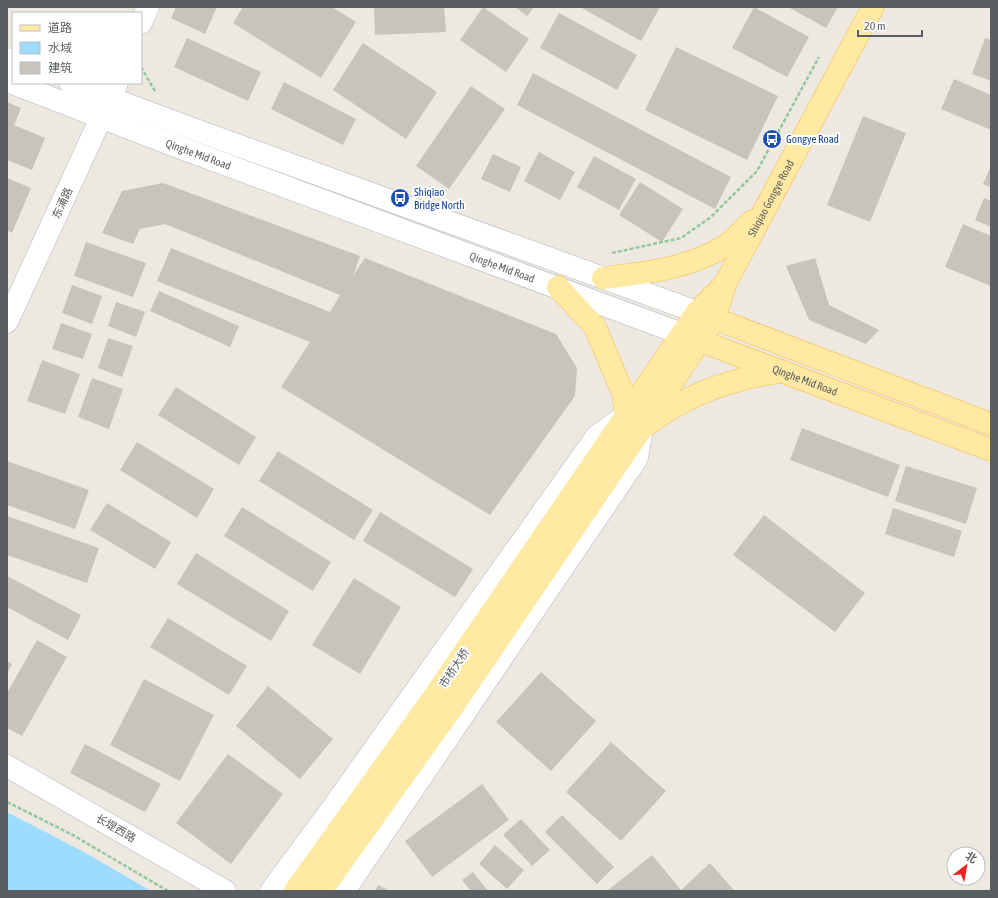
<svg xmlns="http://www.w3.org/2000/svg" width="998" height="898" viewBox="0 0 998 898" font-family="'Asap Condensed','Noto Sans SC',sans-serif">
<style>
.water{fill:#9edcff}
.building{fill:#c8c3bd}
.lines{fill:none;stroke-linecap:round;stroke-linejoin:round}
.minor-casing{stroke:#b3b7bc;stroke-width:23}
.major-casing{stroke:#f9bb4d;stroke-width:23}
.path{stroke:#93c89e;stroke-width:2.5;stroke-dasharray:4 2;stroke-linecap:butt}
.minor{stroke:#fff;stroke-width:22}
.major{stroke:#ffe9a3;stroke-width:22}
.labels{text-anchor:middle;stroke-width:4;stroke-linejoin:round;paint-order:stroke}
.transit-label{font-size:11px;fill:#164399;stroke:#fff;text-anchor:start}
.street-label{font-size:11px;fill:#595e62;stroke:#fff}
</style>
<rect width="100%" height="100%" fill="#ede9e0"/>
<path class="water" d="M7,812l77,40 67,39h-144z"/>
<path class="building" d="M176,7h41l-12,27 -34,-16z
M243,7h89l24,15 -35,56 -88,-55z
M374,7h70l2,25 -71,3z
M483,7l46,32 -23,33 -46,-32z
M515,7h19l-7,9z
M580,7h80l-19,34z
M754,7l55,30 -22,40 -55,-29z
M788,7h50l-12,21z
M559,13l78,42 -20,35 -77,-42z
M187,38l74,34 -13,29 -74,-34z
M985,38l6,2v41l-19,-7z
M363,43l74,49 -31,47 -73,-49z
M676,47l102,49 -31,64 -102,-50z
M533,73l198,104 -16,32 -198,-104z
M954,79l37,16v35l-50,-21z
M284,82l72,37 -13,26 -72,-36z
M471,86l34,23 -56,80 -33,-23z
M7,102l14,6 -7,17 31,13 -13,32 -25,-10z
M863,116l43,17 -36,89 -43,-17z
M539,152l36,20 -15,28 -36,-19z
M493,154l28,13 -11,25 -29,-13z
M594,156l42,23 -17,31 -42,-23z
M991,166v21l-8,-3z
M7,178l24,10 -19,45 -5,-3z
M640,182l43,27 -21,33 -43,-27z
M163,183l197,73 -7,20 12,-18 191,76 21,34 -2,28 -85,119 -209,-128 29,-45 -153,-61 14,-33 159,64 10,-17 -175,-71 -25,5 -7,15 -31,-11 20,-42z
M984,198l7,3v26l-16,-7z
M963,224l28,12v50l-46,-19z
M86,242l60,21 -13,34 -59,-21z
M815,258l14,47 50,25 -13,14 -57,-24 -23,-54z
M72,285l30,11 -10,28 -30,-11z
M159,291l80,35 -9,21 -80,-36z
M116,302l29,10 -9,25 -28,-11z
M61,323l31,11 -9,25 -31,-10z
M108,338l25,8 -11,31 -24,-9z
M42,360l38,14 -15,40 -38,-13z
M92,378l31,11 -14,40 -31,-12z
M176,387l80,50 -17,28 -81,-50z
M802,428l98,37 -12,32 -98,-37z
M137,442l77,47 -17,29 -77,-48z
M278,451l95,59 -19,30 -95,-59z
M7,461l82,29 -14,39 -68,-24z
M906,466l71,22 -11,36 -71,-23z
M107,503l64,39 -16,27 -65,-39z
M242,507l89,55 -18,29 -89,-55z
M893,508l69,23 -8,26 -69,-23z
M380,512l93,57 -18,28 -92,-56z
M764,515l101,78 -30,39 -102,-77z
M7,516l92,32 -12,35 -80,-28z
M196,553l93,58 -18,30 -94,-57z
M7,576l74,39 -13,25 -61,-33z
M354,578l47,29 -41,67 -48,-29z
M168,618l79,48 -18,29 -79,-48z
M37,640l30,17 -45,79 -15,-8v-35z
M7,661l5,3 -5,9z
M541,672l55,49 -45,50 -55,-49z
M144,679l70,36 -34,66 -70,-36z
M268,686l65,53 -33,40 -64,-53z
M611,742l55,49 -45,50 -55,-49z
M85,744l76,40 -16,28 -75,-39z
M228,754l55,40 -52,70 -55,-41z
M482,784l27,36 -77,57 -27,-36z
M562,815l52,52 -17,17 -52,-52z
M521,819l29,31 -18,16 -29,-31z
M495,845l29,25 -17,19 -28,-25z
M652,855l30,36h-75z
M710,863l23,26 -1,2h-48l-2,-2z
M473,872l15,19h-17l-9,-11z
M378,885l12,6h-15z"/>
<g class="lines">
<defs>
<g id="minor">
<path d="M141,23l7,-16"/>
<path d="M7,59l6,2"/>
<path id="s1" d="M7,81l166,64 509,189"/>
<path d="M70,83l112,42 515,187"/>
<path d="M7,322l110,-239"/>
<path d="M7,766l218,125"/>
<path d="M271,891l60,-81 266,-374 28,-20"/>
<path d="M344,891l293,-433 5,-30"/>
</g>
<g id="major">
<path d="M603,278c41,-5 85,-9 122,-32 10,-6 18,-17 27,-25"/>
<path d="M558,287l37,40 28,66 3,23"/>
<path d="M700,313l291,111"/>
<path id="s2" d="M687,336l304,114"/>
<path d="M648,424c27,-20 59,-36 92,-44 14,-4 28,-6 42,-9"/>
<path d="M295,891l138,-193 264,-386 26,-26"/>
<path id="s3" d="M321,891l131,-183 190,-280 73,-110 10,-34 148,-277"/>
</g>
</defs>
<use href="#minor" class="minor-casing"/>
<use href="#major" class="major-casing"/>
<path class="path" d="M141,67l14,24
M612,253l69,-15 30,-21 46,-46 62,-114
M7,802l64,32 97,57"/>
<use href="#minor" class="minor"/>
<use href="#major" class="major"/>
</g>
<defs>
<symbol id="bus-disc" viewBox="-11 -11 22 22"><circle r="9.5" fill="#1a4fb4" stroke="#fff"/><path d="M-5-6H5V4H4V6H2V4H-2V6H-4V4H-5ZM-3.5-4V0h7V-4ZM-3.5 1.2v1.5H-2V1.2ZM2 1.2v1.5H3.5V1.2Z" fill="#fff"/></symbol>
</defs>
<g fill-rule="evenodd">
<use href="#bus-disc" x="761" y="128" width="22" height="22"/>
<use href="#bus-disc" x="389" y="187" width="22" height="22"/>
</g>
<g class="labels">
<g class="transit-label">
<text x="786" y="143">Gongye Road</text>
<text x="414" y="196">Shiqiao<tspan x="414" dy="13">Bridge North</tspan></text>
</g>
<g class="street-label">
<text dy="4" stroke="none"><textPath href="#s1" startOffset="205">Qinghe Mid Road</textPath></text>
<text dy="4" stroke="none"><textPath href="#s3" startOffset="828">Shiqiao Gongye Road</textPath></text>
<text transform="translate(62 203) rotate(-65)" y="4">东涌路</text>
<text dy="4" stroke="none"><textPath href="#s1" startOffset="529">Qinghe Mid Road</textPath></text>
<text dy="4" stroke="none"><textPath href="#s2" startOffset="126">Qinghe Mid Road</textPath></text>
<text transform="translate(454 668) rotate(-56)" y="4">市桥大桥</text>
<text transform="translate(116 828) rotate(30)" y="4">长堤西路</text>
</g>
</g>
<rect width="998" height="898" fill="none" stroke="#595e62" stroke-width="16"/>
<rect x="12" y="12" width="130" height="72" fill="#ffffff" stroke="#bdbfc0"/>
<rect x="20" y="25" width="20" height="6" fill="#ffe9a3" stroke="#bdbfc0"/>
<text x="48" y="32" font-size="12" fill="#595e62">道路</text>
<rect x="20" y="42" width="20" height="12" fill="#9edcff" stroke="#bdbfc0"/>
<text x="48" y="52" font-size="12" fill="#595e62">水域</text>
<rect x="20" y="62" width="20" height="12" fill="#c8c3bd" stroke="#bdbfc0"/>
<text x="48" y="72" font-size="12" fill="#595e62">建筑</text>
<g transform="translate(966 866) rotate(31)"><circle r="19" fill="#ffffff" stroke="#bdbfc0"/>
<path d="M0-3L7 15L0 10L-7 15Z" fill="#f22121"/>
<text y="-6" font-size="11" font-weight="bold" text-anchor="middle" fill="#595e62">北</text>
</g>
<path d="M858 30v6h64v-6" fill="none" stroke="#595e62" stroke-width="2"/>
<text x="864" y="30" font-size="12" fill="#595e62" stroke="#ffffff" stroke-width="3" paint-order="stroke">20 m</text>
</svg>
